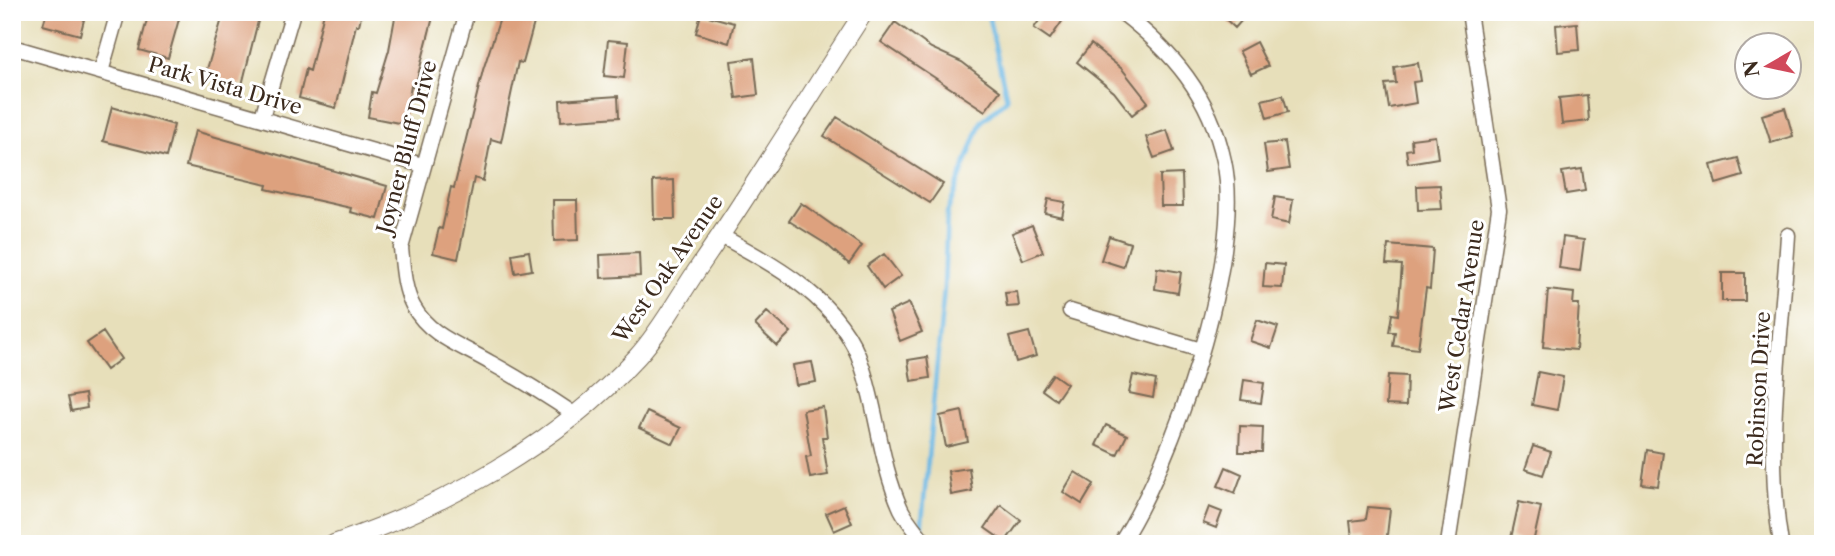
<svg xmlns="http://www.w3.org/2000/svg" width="1835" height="556" viewBox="0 0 1835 556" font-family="'Libre Caslon Text',serif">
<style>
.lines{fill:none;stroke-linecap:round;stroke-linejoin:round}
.stream{stroke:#6ab8e4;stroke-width:4.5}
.building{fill:#dda17e}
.minor-casing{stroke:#776955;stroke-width:17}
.tertiary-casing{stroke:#776955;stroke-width:20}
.minor{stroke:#fff;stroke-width:14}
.tertiary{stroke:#fff;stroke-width:18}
.labels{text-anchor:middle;stroke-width:6;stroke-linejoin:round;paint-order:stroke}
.street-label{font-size:21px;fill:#3b2a1e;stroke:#fff}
</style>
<rect width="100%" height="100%" fill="#fff"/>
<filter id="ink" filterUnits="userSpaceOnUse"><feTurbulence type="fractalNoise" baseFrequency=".0143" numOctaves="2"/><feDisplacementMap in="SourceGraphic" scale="14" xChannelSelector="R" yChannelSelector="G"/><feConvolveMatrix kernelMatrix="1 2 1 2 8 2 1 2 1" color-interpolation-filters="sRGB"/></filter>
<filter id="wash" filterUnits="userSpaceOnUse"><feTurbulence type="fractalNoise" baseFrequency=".00686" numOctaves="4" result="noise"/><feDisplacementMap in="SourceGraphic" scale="28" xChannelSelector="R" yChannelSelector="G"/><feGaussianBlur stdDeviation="1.57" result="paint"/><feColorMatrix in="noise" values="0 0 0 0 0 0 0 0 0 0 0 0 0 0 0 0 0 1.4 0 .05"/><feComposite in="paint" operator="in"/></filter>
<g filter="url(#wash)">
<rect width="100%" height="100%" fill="#e7dfba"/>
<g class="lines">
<path class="stream" d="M921,532l23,-243 3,-76 34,-91 26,-23 -18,-80 2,-7"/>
</g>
<g id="blocks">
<path class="building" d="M47,12h39l-6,23 -37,-10z
M149,12h32l-13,46 -29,-8z
M224,12l35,5 -17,68 -37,-9z
M324,12h38l-3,13h-3l-20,83 -37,-10 7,-29 4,2z
M396,12l37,5 -18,70 -4,-1 -7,38 -36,-7 4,-25 4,1 13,-43z
M502,12h35l-14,51 -5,-1 -17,80 -10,-3 -8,42 -9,-3 -16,81 -25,-6 6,-25 3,1 9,-42 3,1 29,-118z
M1045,12h7l11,8 -13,19 -16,-11z
M1218,12h31l-14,16z
M701,14l33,9 -5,20 -33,-10z
M895,22l36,26 31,14 38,29 -15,20 -104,-69z
M1577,23l2,27 -21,2 -2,-27z
M608,40l20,2 -4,36 -20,-2z
M1256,42l12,24 -17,8 -12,-23z
M1091,44l31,25 26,33 -16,13 -18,-23 -37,-30z
M754,58l4,37 -22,3 -5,-37z
M1418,63l3,18 -8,1 3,21 -27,5 -4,-24 11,-1 -2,-16z
M1283,95l5,17 -21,6 -5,-18z
M1587,95l2,26 -27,3 -3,-26z
M618,96l1,21 -58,4 -1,-21z
M112,107l62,18 -8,32 -63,-16z
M1785,108l8,28 -22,7 -9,-28z
M837,117l106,67 -13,19 -106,-67z
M1167,130l7,21 -20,7 -8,-21z
M195,131l192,55 -9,33 -28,-7 1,-4 -85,-19 1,-4 -81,-19z
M1435,136l3,22 -30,5 -2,-13 6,-1 -1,-10z
M1285,142l4,27 -21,3 -4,-28z
M1738,158l5,18 -27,8 -5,-19z
M1582,169l3,22 -19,3 -4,-22z
M1182,174l1,32h-22l-1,-31z
M674,180l1,39h-21l-1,-38z
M1440,185l2,24 -24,1 -1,-24z
M1275,197l18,3 -4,24 -18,-4z
M1048,199l17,3 -3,15 -17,-4z
M553,200h24l1,40 -24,1z
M801,203l61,43 -13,18 -23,-20 -37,-23z
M1032,225l11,27 -20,8 -11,-27z
M1109,236l21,7 -7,24 -22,-7z
M1563,237l21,3 -4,31 -21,-3z
M1388,245l45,4 -3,40 -4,-1 -8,61 -25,-3 2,-14h-6l3,-18 6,1 4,-50 -16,-1z
M529,251l3,19 -17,3 -3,-19z
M639,253l1,23 -39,2 -1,-23z
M884,254l17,22 -18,13 -16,-23z
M1265,263l19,2 -2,23 -19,-1z
M1157,268l24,4 -3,21 -23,-4z
M1722,273h23v28h-23z
M1548,290l26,3 -1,11h6l-3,46 -33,-3z
M1017,292l2,14 -12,1 -2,-14z
M909,303l13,29 -22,9 -11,-29z
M767,312l24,20 -14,14 -22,-21z
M1257,320l21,7 -7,21 -21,-7z
M103,332l18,27 -15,11 -19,-27z
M1029,332l7,24 -20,6 -7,-25z
M927,357l3,21 -19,3 -3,-21z
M812,362l4,20 -20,3 -3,-20z
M1538,372l25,5 -6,33 -25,-5z
M1053,374l14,10 -11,16 -14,-10z
M1133,375l23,5 -3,18 -24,-5z
M1388,375l19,1 -1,30 -20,-1z
M1244,380l20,3 -3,20 -20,-3z
M85,394l2,14 -16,3 -3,-14z
M823,407l4,30h-5l6,38 -18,3 -4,-21 5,-1 -8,-46z
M962,411l6,31 -22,5 -6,-31z
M647,412l34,16 -8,16 -34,-16z
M1106,425l21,10 -10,20 -21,-10z
M1240,426l23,1 -1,25h-23z
M1533,446l18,6 -8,23 -18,-6z
M1647,450l16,3 -5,33 -16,-2z
M1226,467l16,7 -7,19 -17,-7z
M969,468l3,23 -21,4 -3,-24z
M1075,472l19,12 -12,20 -19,-12z
M1519,502l22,5 -8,36 -22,-5z
M844,505l8,18 -18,8 -8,-18z
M1001,505l20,15 -16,22 -20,-14z
M1209,507l13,5 -6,16 -13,-5z
M1368,507l22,2 -4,35 -22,-1v-6l-12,1 -2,-17 16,-2z"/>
</g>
</g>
<g filter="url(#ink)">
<use href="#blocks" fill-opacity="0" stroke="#776955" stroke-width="2"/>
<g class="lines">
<defs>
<path id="minor" d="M467,12l-66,236c2,20 3,41 12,58 17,31 50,40 78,57 29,16 56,33 83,51
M16,48l406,117
M101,72l17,-60
M262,117l31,-105
M721,236c55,29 121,66 141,130 16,47 18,97 39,143 6,12 17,24 25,35
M1070,311l131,39
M1120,544c53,-81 125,-288 104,-383 -14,-66 -51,-109 -103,-149
M1448,544l51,-335 -30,-197
M1781,544c-17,-100 1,-208 7,-309"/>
<path id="tertiary" d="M334,544c111,-38 222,-99 303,-187 23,-25 41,-59 60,-87 58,-84 111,-172 167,-258"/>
</defs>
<use href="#minor" class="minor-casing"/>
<use href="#tertiary" class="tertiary-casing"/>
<use href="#minor" class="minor"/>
<use href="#tertiary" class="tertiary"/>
</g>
</g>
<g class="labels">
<g class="street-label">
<text transform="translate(225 86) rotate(16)" y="7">Park Vista Drive</text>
<text transform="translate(407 147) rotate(-75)" y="7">Joyner Bluff Drive</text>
<text transform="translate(668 269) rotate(-55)" y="7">West Oak Avenue</text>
<text transform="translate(1462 316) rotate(-81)" y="7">West Cedar Avenue</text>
<text transform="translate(1759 389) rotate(-87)" y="7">Robinson Drive</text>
</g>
</g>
<rect width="1835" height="556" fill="none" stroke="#fff" stroke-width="42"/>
<g transform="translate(1768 66) rotate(261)"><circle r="33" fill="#ffffff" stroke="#b1aaa5" stroke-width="2"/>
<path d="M0-5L12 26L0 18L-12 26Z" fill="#d1495b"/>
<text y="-10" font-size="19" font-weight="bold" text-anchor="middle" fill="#3b2a1e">N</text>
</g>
</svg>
